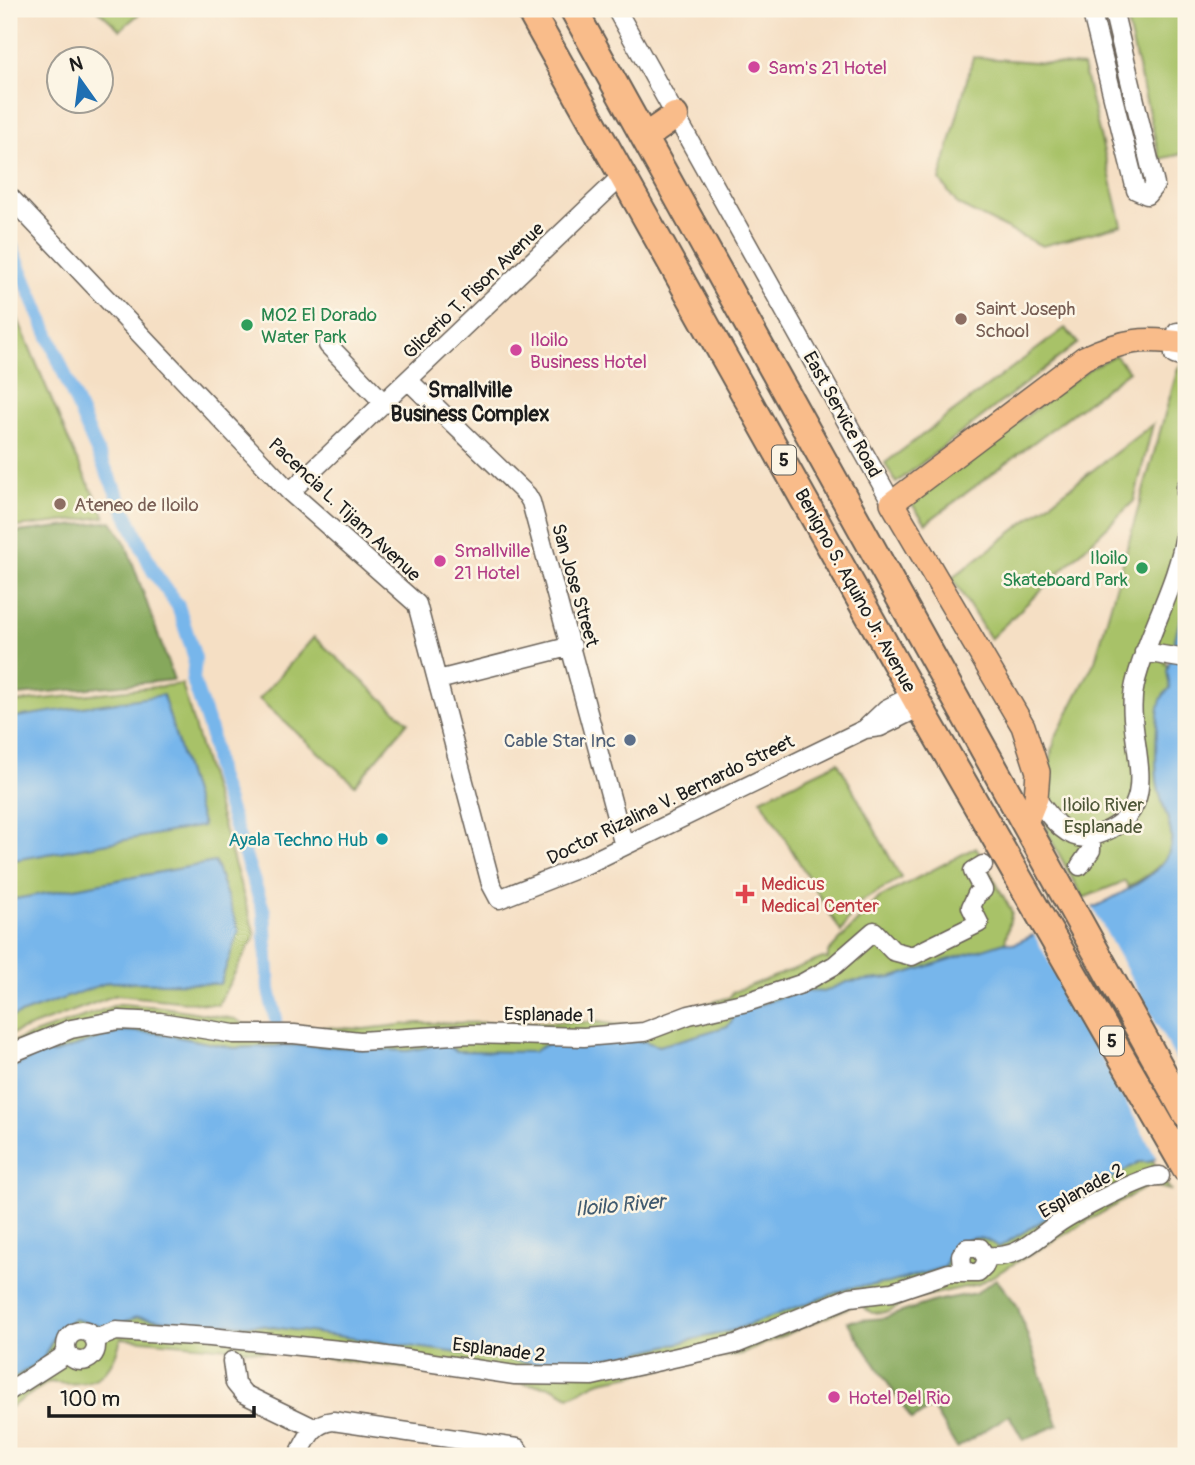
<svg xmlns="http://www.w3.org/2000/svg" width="1195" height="1465" viewBox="0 0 1195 1465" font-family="Pangolin,sans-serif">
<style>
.green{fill:#a8c268;stroke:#626f42;stroke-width:2}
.forest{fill:#86a85c;stroke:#51623c;stroke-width:2}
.water{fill:#77b6eb;stroke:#4a6984;stroke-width:2}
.pier{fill:#f5dfc4}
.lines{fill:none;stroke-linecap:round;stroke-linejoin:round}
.canal{stroke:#77b6eb;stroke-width:14}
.minor-casing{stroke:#686057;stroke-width:21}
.major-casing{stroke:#686057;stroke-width:26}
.highway-casing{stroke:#686057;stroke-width:30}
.minor{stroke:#fff;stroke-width:18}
.major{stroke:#f9bc8a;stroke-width:23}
.highway{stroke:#f9bc8a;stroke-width:26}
.hotel-dot{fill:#d1479c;stroke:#fcf5e5;stroke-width:2.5}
.education-dot{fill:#8d6e63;stroke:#fcf5e5;stroke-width:2.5}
.leisure-dot{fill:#2e9e5b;stroke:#fcf5e5;stroke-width:2.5}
.service-dot{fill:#5c6f8a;stroke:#fcf5e5;stroke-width:2.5}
.culture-dot{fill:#0f9aa8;stroke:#fcf5e5;stroke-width:2.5}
.health-dot{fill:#e0444e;stroke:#fcf5e5;stroke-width:2.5}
.labels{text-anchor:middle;stroke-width:5;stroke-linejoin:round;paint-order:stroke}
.shield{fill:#fcf5e5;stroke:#5f5d58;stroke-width:2}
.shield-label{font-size:18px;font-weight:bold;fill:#1c1c1c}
.hotel-label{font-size:19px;fill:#b23c85;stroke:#fcf5e5;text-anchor:start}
.street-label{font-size:19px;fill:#1c1c1c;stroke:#fcf5e5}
.education-label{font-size:19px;fill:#785e54;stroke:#fcf5e5;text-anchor:start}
.leisure-label{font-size:19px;fill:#27864d;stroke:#fcf5e5;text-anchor:start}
.service-label{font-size:19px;fill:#4e5e75;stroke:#fcf5e5;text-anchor:end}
.park-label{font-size:19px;fill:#4d5637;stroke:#fcf5e5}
.culture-label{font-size:19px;fill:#0d838f;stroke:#fcf5e5;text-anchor:end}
.health-label{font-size:19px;fill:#be3a42;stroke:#fcf5e5;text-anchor:start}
.neighbourhood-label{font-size:21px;font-weight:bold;fill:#1c1c1c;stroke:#fcf5e5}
.water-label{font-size:21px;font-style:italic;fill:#405a6f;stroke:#fcf5e5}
</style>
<rect width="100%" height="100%" fill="#fcf5e5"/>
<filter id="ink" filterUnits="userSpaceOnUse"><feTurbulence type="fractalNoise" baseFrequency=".0143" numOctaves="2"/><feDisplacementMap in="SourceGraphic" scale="14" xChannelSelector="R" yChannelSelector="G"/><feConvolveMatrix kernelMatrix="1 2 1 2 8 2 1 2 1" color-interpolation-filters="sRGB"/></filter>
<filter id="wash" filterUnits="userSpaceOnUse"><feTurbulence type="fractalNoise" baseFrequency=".00686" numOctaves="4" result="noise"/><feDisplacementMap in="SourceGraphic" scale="28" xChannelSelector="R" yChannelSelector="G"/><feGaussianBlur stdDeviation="1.57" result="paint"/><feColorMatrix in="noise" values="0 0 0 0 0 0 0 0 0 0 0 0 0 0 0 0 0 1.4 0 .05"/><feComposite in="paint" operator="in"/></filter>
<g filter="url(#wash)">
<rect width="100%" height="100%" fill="#f5dfc4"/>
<path class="green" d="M97,9h48l-25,21z
M1124,9h62v144l-26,6z
M973,57l110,9 39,159 -80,21 -84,-41 -18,-25z
M9,298l67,160 29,59 -96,11z
M1065,328l13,15 -182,140 -11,-20z
M1115,355l14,16 -203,152 -15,-20 178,-134z
M1186,359v291l-17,-5 -4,19 18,7 -8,150 -6,6c19,24 -22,50 -41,60l-3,-6 -42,17 -35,-64 -5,-37 12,-59 40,-77 83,-293z
M1153,424l-19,77 -144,138 -38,-61z
M314,637l94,85 -53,63 -96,-86z
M182,684l73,251 -37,70 -102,-10 -107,40v-332z
M838,762l63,116 -44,26 -16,28 -80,-133z
M976,847l36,65 -7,30 -10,3 -10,14 -356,103 -365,-13 -255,20v-26l110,-39 44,3 72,12 9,5 120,5 54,-6 180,-1 21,3 23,-2 88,-26 3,-5 90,-34 5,1v-6l51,-55z
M1124,1156l19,6 10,-1 17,29 -20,-5 -171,99 -67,15 -23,13 -17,1 -12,-8 -8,1 -111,48 -140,27c-13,4 -19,12 -32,15l-17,-9 -248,-32 -183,-17c-10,42 -31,50 -72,44l-40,26v-62l53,-39 64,8z"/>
<path class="forest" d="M112,521l14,23 48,136 -165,16v-163z
M996,1279l21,26 41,120 -35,15 -14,-25 -52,33 -25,-41 -20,13 -65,-99 37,-3 51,-17 41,-8z"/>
<path class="water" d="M1186,595v548l-37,19h-10l-140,85c-24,-18 -47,-7 -54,20l-56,16 -40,5 -115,42 -98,23 -83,13 -295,-41 -65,-1 -56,-7 -29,11 -34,-9 -16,10 -15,30 -34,22v-312l33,-16h13l69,-22 34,2 75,15 65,-3 110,6 35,-7 13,7 77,1 12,-7 98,-4 16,5 32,-9 37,-11 10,-14 64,-22 21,2 24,-10 44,-4 114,-36 9,2c35,-17 123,-52 146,-78 24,-26 3,-52 -2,-80 -3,-14 -3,-80 5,-90 2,-3 5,-5 7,-8l-3,-17z
M163,695l40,131 -194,35v-143z
M215,862l24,69 -19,53 -111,-2 -100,36v-118z"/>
<path class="pier" d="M1090,903l96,175v69l-28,14 -126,-230z"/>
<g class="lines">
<path class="canal" d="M9,241l83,199 61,131 25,35 17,52 -2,22 18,53 7,43 46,136 5,78 7,29"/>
</g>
</g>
<g filter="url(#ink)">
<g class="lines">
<defs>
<path id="minor" d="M616,9l276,494
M1091,9l45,181 11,5 8,-10 -42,-176
M9,196l281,296 127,112 74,280 8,15 84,-33 282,-137 15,-2 40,-20
M1186,332h-9l-3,23 12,4
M328,345l57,59
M409,381l118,114 4,7 93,344
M1186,487v7
M290,492l333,-317
M1144,652l42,7
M438,680l134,-34
M865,729l21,-20 27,-14
M1036,798c13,18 33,47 58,38 80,-26 27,-96 41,-152 13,-54 44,-100 51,-156
M1080,866l11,-16v-12
M9,1054l62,-25 48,-9 41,2 74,12h60l66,7 109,-7 115,3 60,-5 45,-17 58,-13 54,-18 34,-19 39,-34 19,20 19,5 67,-33 -8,-16 6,-13 6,-4 -10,-19 10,-6
M986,1256c33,3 46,-15 71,-32 16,-11 87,-49 103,-48
M66 1346a15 15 0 1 1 30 0a15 15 0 1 1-30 0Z
M95,1339l21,-8 94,6 149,15 156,23 77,1 144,-32 114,-47 42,-5 57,-19h29l6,-6 3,-8 -7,-11h-13l-6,7 1,12 7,6
M232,1361l3,22 9,11 70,34
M9,1391l53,-34 4,-8
M298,1456c9,-17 14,-33 35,-35l184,27 5,8"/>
<path id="major" d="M1025,825l11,-27 2,-26 -15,-46 -131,-223 192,-145c39,-18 60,-21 102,-14"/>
<path id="highway" d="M529,9l399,712 258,448
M573,9l613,1105
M645,137l30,-21"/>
</defs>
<use href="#minor" class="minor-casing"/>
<use href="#major" class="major-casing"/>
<use href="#highway" class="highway-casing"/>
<use href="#minor" class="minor"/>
<use href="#major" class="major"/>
<use href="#highway" class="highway"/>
</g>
</g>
<g class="hotel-dot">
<circle cx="754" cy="67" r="7"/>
<circle cx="516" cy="350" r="7"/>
<circle cx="440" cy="561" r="7"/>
<circle cx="834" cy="1397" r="7"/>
</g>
<g class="education-dot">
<circle cx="961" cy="319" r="7"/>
<circle cx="60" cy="504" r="7"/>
</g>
<g class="leisure-dot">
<circle cx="247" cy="325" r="7"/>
<circle cx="1142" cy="568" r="7"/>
</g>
<circle class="service-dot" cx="630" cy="740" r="7"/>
<circle class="culture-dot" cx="382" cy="839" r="7"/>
<path class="health-dot" d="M741.5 883.5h7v7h7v7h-7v7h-7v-7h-7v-7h7z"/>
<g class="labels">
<g class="shield">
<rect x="772" y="445.5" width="24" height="29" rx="5"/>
<rect x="1100" y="1026.5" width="24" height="29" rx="5"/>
</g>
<g class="shield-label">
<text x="784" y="466">5</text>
<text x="1112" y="1047">5</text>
</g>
<g class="hotel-label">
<text x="768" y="74">Sam's 21 Hotel</text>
<text x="530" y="346">Iloilo<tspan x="530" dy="22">Business Hotel</tspan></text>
<text x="454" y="557">Smallville<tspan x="454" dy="22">21 Hotel</tspan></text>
<text x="848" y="1404">Hotel Del Rio</text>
</g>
<g class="street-label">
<text transform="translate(473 290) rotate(-44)" y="7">Glicerio T. Pison Avenue</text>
<text transform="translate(843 414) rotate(61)" y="7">East Service Road</text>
<text transform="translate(345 509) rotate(43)" y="7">Pacencia L. Tijam Avenue</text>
<text transform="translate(576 585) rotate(74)" y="7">San Jose Street</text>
<text transform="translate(856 590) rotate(61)" y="7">Benigno S. Aquino Jr. Avenue</text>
<text transform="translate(670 799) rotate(-26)" y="7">Doctor Rizalina V. Bernardo Street</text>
<text transform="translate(549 1014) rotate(1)" y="7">Esplanade 1</text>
<text transform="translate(1081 1190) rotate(-29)" y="7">Esplanade 2</text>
<text transform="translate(499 1349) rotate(7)" y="7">Esplanade 2</text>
</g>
<g class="education-label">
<text x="975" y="315">Saint Joseph<tspan x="975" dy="22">School</tspan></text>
<text x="74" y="511">Ateneo de Iloilo</text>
</g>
<g class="leisure-label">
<text x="261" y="321">MO2 El Dorado<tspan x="261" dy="22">Water Park</tspan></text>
<text x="1128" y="564" text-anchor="end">Iloilo<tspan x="1128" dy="22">Skateboard Park</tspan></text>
</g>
<g class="service-label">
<text x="616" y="747">Cable Star Inc</text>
</g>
<g class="park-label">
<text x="1103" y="811">Iloilo River<tspan x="1103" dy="22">Esplanade</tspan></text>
</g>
<g class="culture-label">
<text x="368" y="846">Ayala Techno Hub</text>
</g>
<g class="health-label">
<text x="761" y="890">Medicus<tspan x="761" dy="22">Medical Center</tspan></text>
</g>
<g class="neighbourhood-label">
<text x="470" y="397">Smallville<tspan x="470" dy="24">Business Complex</tspan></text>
</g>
<g class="water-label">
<text transform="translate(620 1205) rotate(-5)" y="7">Iloilo River</text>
</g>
</g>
<rect width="1195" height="1465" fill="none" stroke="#fcf5e5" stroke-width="35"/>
<g transform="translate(80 80) rotate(346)"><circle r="33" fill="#fcf5e5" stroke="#a29e95" stroke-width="2"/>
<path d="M0-5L12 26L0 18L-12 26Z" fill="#1f6fb2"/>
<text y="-10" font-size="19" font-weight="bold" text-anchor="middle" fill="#1c1c1c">N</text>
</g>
<path d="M49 1406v10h205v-10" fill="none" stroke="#1c1c1c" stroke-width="3.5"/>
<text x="60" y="1406" font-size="21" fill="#1c1c1c" stroke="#fcf5e5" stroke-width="5" paint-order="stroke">100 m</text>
</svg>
